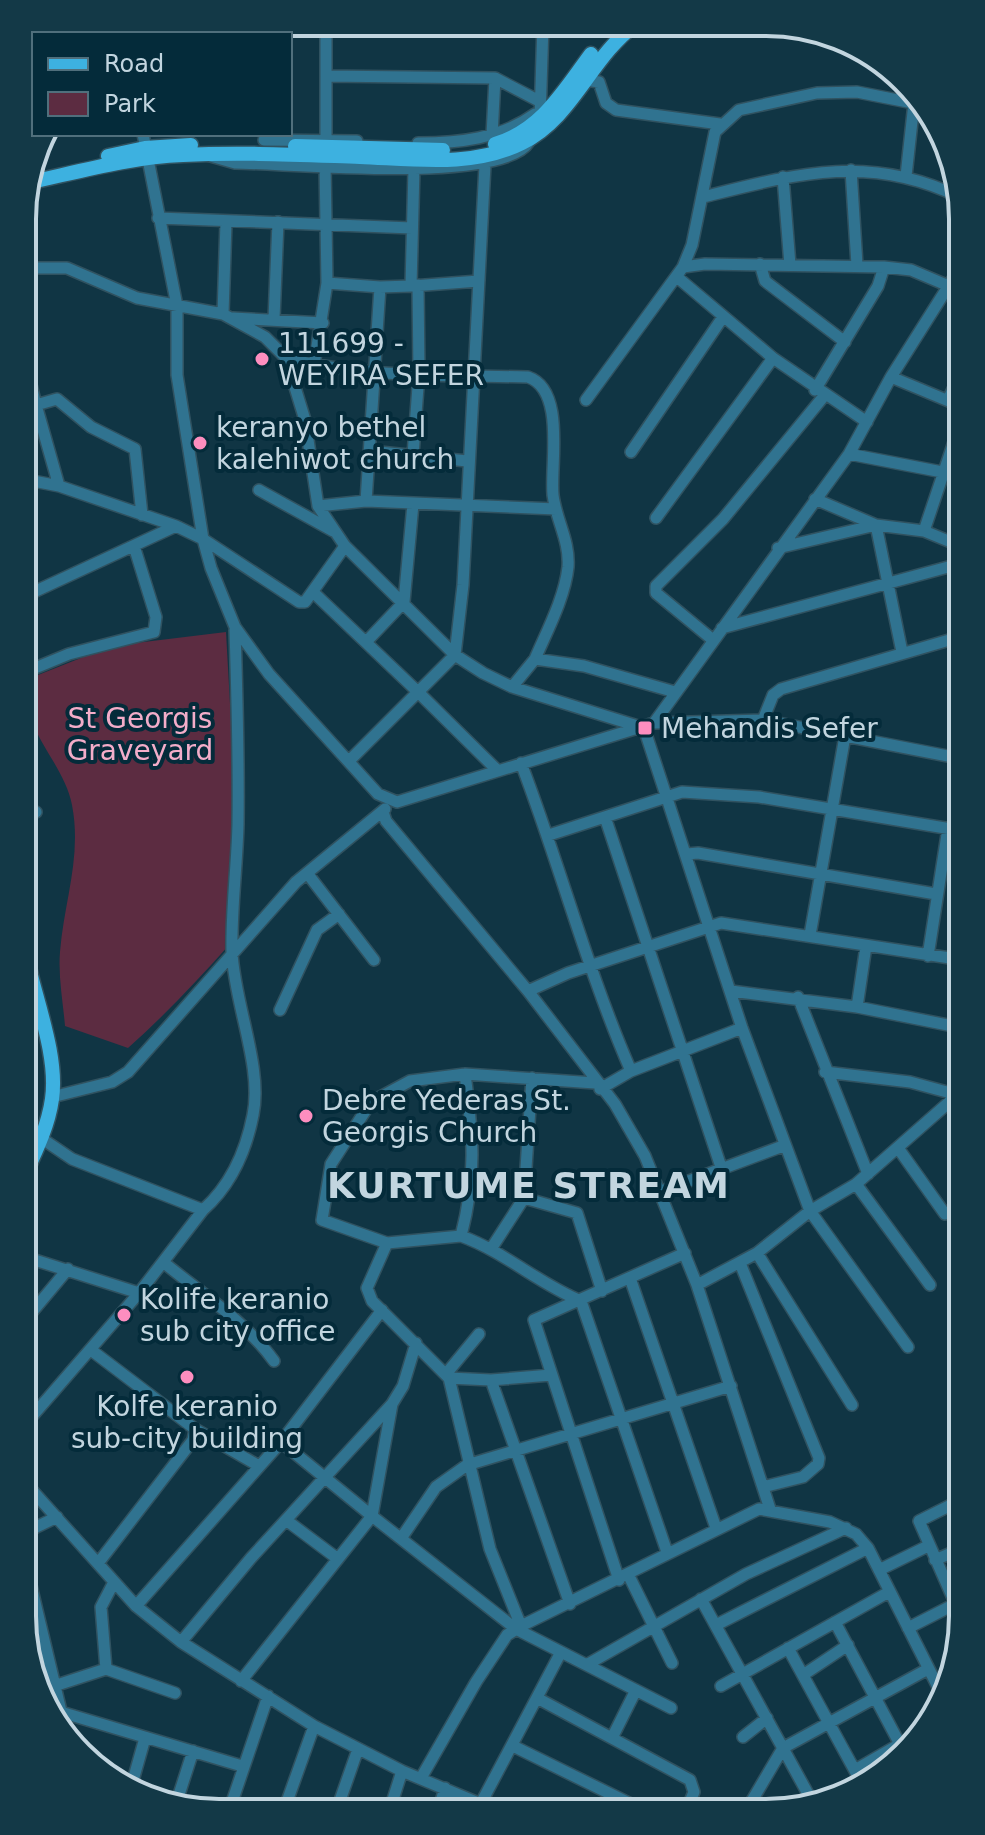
<svg xmlns="http://www.w3.org/2000/svg" width="985" height="1835" viewBox="0 0 985 1835" font-family="'DejaVu Sans',sans-serif">
<style>
.green{fill:#5c2c41}
.lines{fill:none;stroke-linecap:round;stroke-linejoin:round}
.minor-casing{stroke:#305260;stroke-width:14}
.major-casing{stroke:#305260;stroke-width:17}
.minor{stroke:#307390;stroke-width:11}
.major{stroke:#3db1e0;stroke-width:14}
.poi-dot{fill:#fd8ebf;stroke:#042b3a;stroke-width:3}
.labels{text-anchor:middle;stroke-width:8;stroke-linejoin:round;paint-order:stroke}
.poi-label{font-size:28px;fill:#c2d5df;stroke:#042b3a;text-anchor:start}
.park-label{font-size:28px;fill:#f3adc9;stroke:#042b3a}
.district-label{font-size:36px;font-weight:bold;letter-spacing:2px;fill:#c2d5df;stroke:#042b3a}
.rim{fill:none;stroke:#c2d5df;stroke-width:4}
</style>
<rect width="100%" height="100%" fill="#103544"/>
<path class="green" d="M226,632l8,143 -7,145 2,25c-32,36 -65,71 -101,103l-63,-22c-2,-24 -7,-50 -5,-74 4,-51 22,-95 12,-147 -8,-42 -49,-73 -49,-124l88,-35z"/>
<g class="lines">
<defs>
<path id="minor" d="M267,34v-12
M326,76l169,2 -3,57
M495,78l46,24
M585,80l14,2 7,21 10,7 104,14
M540,118l3,-94
M143,134l34,172v69l26,164 8,29 24,59 34,47 109,120 19,8 257,-79 195,-269 42,-77 72,-114
M326,139v-116
M264,140l93,1
M418,143c41,0 82,-4 117,-29
M207,155l28,8c53,0 268,22 294,-21
M485,165l-22,420 -8,70 -37,37 80,79
M851,170l6,95
M906,176l8,-73
M783,177l7,88
M703,197c92,-23 166,-44 256,0
M158,218l254,10
M760,264l5,17 80,61
M683,267l22,-3 179,3 27,3 52,22
M24,268h43l70,30 86,16 42,23 21,21 19,62 13,86 27,40 110,109 28,18 29,14 132,41 98,300 68,183 98,136
M677,277l96,81 94,64
M327,283l53,4
M412,286l67,-5
M223,314l3,-92
M233,318l90,5
M274,319l4,-97
M286,358c77,20 163,17 242,19 38,13 22,88 25,118 3,25 17,46 15,72 -3,30 -21,64 -33,92
M314,365l13,-82 -2,-118
M891,377l72,30
M815,390l63,-104 6,-19
M586,400l97,-133 9,-22 23,-113 24,-22 78,-17 40,-1 61,12
M948,400l15,-32
M23,405h13l-13,-52
M370,451l97,10
M631,452l92,-135
M849,454l114,22
M413,455l6,-82 -1,-88
M23,479l36,7 117,40
M59,486l-23,-81 21,-6 34,28 44,22 7,66
M259,490l74,41
M815,499l61,26
M366,501l14,-214 31,-1 3,-118
M318,506l48,-5 190,8
M656,518l117,-160
M876,525l26,127
M924,531l39,-116
M778,548l98,-23 48,6 39,16
M314,593l104,99 -69,69
M23,597l153,-71 27,13 96,63h6l40,-56
M722,628l241,-65
M713,640l-57,-47v-7l67,-67 101,-123
M366,642l38,-40 9,-98
M23,673l46,-19 85,-22 2,-15 -22,-71
M512,687l23,-28 49,7 91,26
M763,720l10,-25 8,-6 182,-53
M654,723l109,-3 200,39
M521,763c39,102 66,207 110,308
M383,812l3,9 142,170 87,113 30,52 52,129 73,224
M605,817l116,350
M23,818l13,-6
M549,835l133,-43 77,5 204,34
M687,854l11,-1 238,41
M307,873l67,87
M810,935l35,-199
M928,956l20,-128
M528,991l40,-18 153,-50 242,37
M731,991l126,16 106,21
M798,997l70,177
M857,1007l9,-61
M280,1010l37,-80 22,-16
M23,1028l15,-6
M825,1072l85,10 48,13
M600,1089l31,-18 111,-43
M52,1097l60,-15 16,-10 168,-190 89,-73
M23,1121l14,13
M41,1138l31,21 131,51c28,-25 43,-59 50,-95 10,-48 -19,-112 -21,-163 -1,-42 5,-85 6,-128 1,-65 -1,-129 -3,-194
M898,1148l47,66
M856,1184l74,101
M662,1191l121,-45
M524,1198l53,15 25,78
M461,1236c44,16 78,48 120,65l86,251
M387,1243l-65,-23 9,-56 40,-62 39,-21 55,-7
M491,1249l33,-51 8,-120
M757,1253l95,152
M163,1262c38,31 83,60 111,99
M740,1263l79,195 -1,6 -15,13 -40,10
M630,1278l86,250
M697,1285l60,-32 53,-42 46,-27 107,-94
M139,1293l64,-83
M22,1324l46,-55
M91,1350l104,79 64,37
M446,1374l33,-40
M449,1378l42,2 60,-5
M491,1380l79,224
M392,1404l-20,112 144,113 155,79
M22,1428l117,-135 -117,-37
M22,1479l114,127 45,36 133,84 88,45 86,36
M286,1520l52,39
M22,1534l35,-17
M402,1537l34,-50 31,-22 264,-79
M935,1560l28,-12
M99,1562l94,-122 2,-11
M879,1570l49,-24
M28,1573l37,155
M628,1574l44,89
M619,1580l-85,-260 151,-67
M701,1599l112,204
M956,1605l-37,-84 44,-22
M136,1606l145,-164 101,-132
M835,1622l68,128
M716,1625l152,-77
M521,1626l-31,-77 -41,-171 -77,-77 -5,-13 20,-45 74,-7c16,-62 12,-100 4,-162l130,9
M908,1628l55,-28
M181,1642l70,-84 141,-154 11,-18 13,-43
M788,1648l72,132
M588,1664l158,-90 100,-46
M106,1669l69,24
M803,1675l45,-30
M241,1681l131,-165 -91,-74
M54,1686l52,-17 -5,-62 13,-25
M721,1686l168,-94
M537,1698l153,82 4,12 -5,12
M64,1713l178,53
M743,1737l24,-19
M612,1738l24,-48
M513,1746l120,59
M855,1770l45,-26
M421,1778l55,-96 31,-47 14,-9 238,-117 71,13 26,12 12,14 72,143
M132,1784l13,-46
M176,1804l17,-53
M750,1804l33,-56 145,-79
M479,1807l82,-155
M439,1808l6,-20
M337,1809l21,-60
M390,1809l12,-38
M284,1810l30,-84
M229,1811l39,-115"/>
<path id="major" d="M495,144c47,-14 69,-54 96,-90
M295,146l148,4
M108,156l37,-8 46,-3
M27,183c51,-11 103,-26 156,-28 59,-3 118,0 177,2 53,2 113,11 162,-14 51,-25 69,-86 113,-118
M22,1181c12,-26 26,-53 30,-82 7,-48 -22,-112 -29,-160"/>
</defs>
<use href="#minor" class="minor-casing"/>
<use href="#major" class="major-casing"/>
<use href="#minor" class="minor"/>
<use href="#major" class="major"/>
</g>
<g class="poi-dot">
<circle cx="262" cy="359" r="8"/>
<circle cx="200" cy="443" r="8"/>
<rect x="637" y="720" width="16" height="16" rx="4"/>
<circle cx="306" cy="1116" r="8"/>
<circle cx="124" cy="1315" r="8"/>
<circle cx="187" cy="1377" r="8"/>
</g>
<g class="labels">
<g class="poi-label">
<text x="278" y="353">111699 -<tspan x="278" dy="32">WEYIRA SEFER</tspan></text>
<text x="216" y="437">keranyo bethel<tspan x="216" dy="32">kalehiwot church</tspan></text>
<text x="661" y="738">Mehandis Sefer</text>
<text x="322" y="1110">Debre Yederas St.<tspan x="322" dy="32">Georgis Church</tspan></text>
<text x="140" y="1309">Kolife keranio<tspan x="140" dy="32">sub city office</tspan></text>
<text x="187" y="1416" text-anchor="middle">Kolfe keranio<tspan x="187" dy="32">sub-city building</tspan></text>
</g>
<g class="park-label">
<text x="140" y="728">St Georgis<tspan x="140" dy="32">Graveyard</tspan></text>
</g>
<g class="district-label">
<text x="529" y="1198">KURTUME STREAM</text>
</g>
</g>
<path d="M0 0H985V1835H0ZM219 36H766A183 183 0 0 1 949 219V1616A183 183 0 0 1 766 1799H219A183 183 0 0 1 36 1616V219A183 183 0 0 1 219 36Z" fill="#133947" fill-rule="evenodd"/>
<path class="rim" d="M219 36H766A183 183 0 0 1 949 219V1616A183 183 0 0 1 766 1799H219A183 183 0 0 1 36 1616V219A183 183 0 0 1 219 36Z"/>
<rect x="32" y="32" width="260" height="104" fill="#042b3a" stroke="#506f7c" stroke-width="2"/>
<rect x="48" y="58" width="40" height="12" fill="#3db1e0" stroke="#506f7c" stroke-width="2"/>
<text x="104" y="72" font-size="24" fill="#c2d5df">Road</text>
<rect x="48" y="92" width="40" height="24" fill="#5c2c41" stroke="#506f7c" stroke-width="2"/>
<text x="104" y="112" font-size="24" fill="#c2d5df">Park</text>
</svg>
